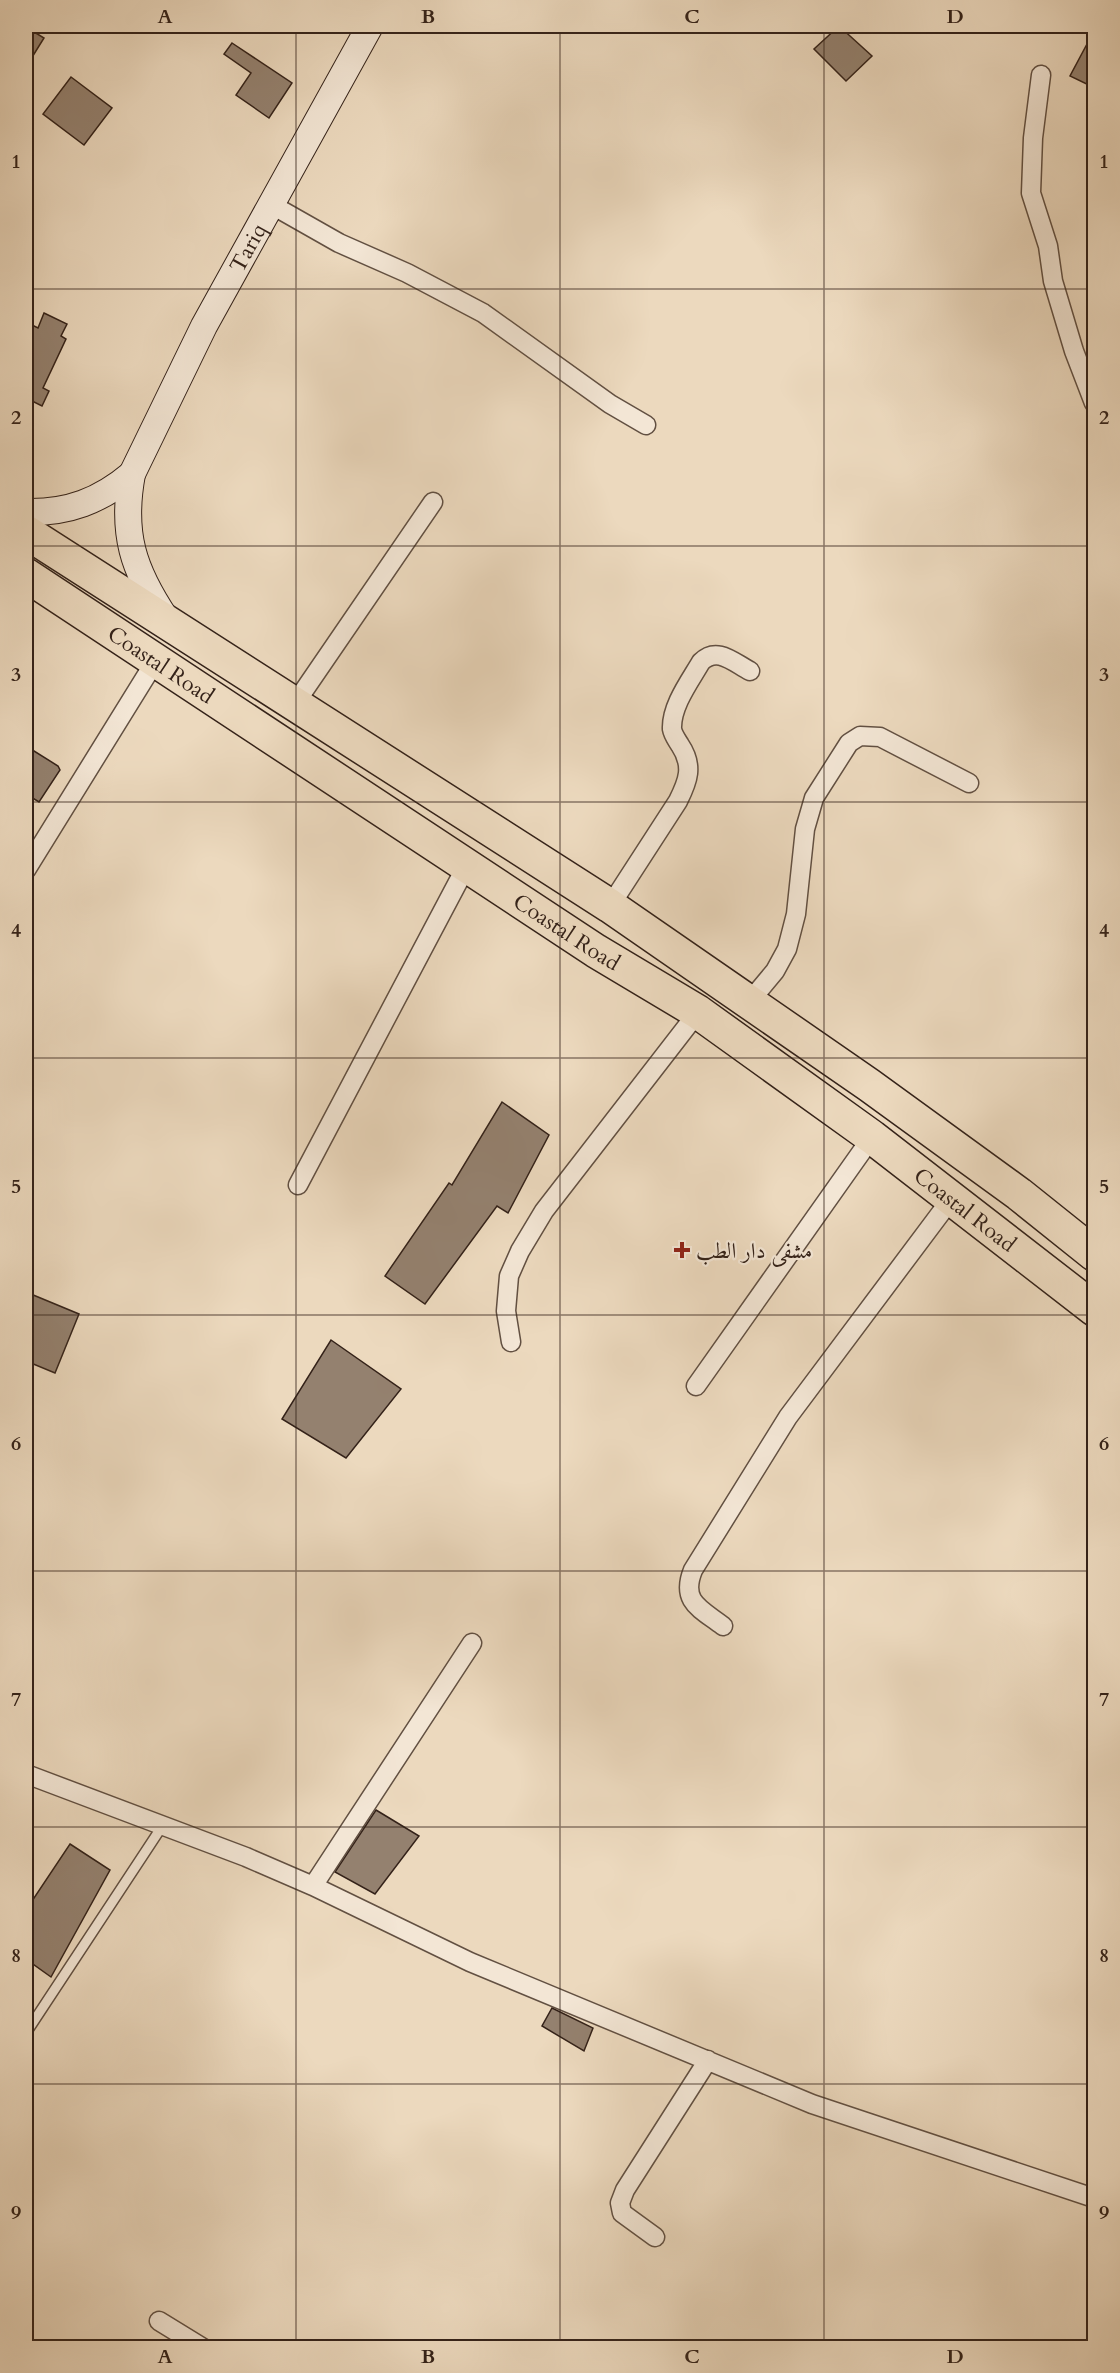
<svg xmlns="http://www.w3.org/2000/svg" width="1120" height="2373" viewBox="0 0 1120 2373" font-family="Cardo,Amiri,serif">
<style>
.building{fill:#94816f;stroke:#342219;stroke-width:1.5}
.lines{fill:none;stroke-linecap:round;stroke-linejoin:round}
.lane-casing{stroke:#625042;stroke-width:12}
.street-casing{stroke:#625042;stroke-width:21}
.secondary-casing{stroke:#342219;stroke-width:28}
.highway-casing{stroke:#342219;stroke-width:36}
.lane{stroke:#f3e6d5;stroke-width:9}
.street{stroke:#f3e6d5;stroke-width:18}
.secondary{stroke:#f3e6d5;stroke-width:26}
.highway{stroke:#ecd9be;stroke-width:33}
.grid{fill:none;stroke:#342219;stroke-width:1.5;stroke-opacity:0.55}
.poi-dot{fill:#8f2418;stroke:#f3e6d5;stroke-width:2}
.labels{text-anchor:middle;stroke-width:4.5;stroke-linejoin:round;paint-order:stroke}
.street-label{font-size:22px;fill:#342219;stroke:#f3e6d5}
.poi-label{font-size:22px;fill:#342219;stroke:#f3e6d5;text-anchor:start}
.neatline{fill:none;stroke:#342219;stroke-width:2}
.grid-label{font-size:20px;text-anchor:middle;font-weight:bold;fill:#342219}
</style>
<rect width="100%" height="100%" fill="#ecd9be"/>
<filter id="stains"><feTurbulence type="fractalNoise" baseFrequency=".00333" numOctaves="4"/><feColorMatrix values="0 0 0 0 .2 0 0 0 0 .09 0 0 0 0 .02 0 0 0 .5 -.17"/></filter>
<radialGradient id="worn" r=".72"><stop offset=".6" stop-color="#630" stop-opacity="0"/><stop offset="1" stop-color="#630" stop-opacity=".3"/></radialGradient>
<path class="building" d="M839,26l33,30 -26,25 -32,-32z
M26,27l18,11 -18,29z
M1095,29v59l-25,-12z
M232,43l60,40 -23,35 -33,-23 15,-22 -27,-19z
M71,77l41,31 -28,37 -41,-31z
M44,313l23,11 -6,12 5,3 -23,49 6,3 -7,15 -16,-8v-76l12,6z
M26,746l32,20 2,4 -21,32 -13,-8z
M502,1102l47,33 -41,78 -11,-7 -72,98 -40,-28 64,-93 3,2z
M26,1292l53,22 -24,59 -29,-12z
M331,1340l70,49 -55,69 -64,-39z
M376,1810l43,26 -44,58 -40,-22z
M70,1844l40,26 -59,107 -25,-18v-49z
M552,2008l41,20 -9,23 -42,-25z"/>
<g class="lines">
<defs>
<path id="lane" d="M26,2033l137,-208"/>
<path id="street" d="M1041,75l-8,63 -2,55 17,53 5,35 21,70 20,52
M272,205l67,38 68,30 76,40 127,91 36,21
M294,705l139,-203
M26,870l130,-210
M610,906l68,-105c10,-20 16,-35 2,-56 -3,-5 -7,-10 -8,-16 -1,-23 18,-48 29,-67 16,-16 32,0 49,9
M750,1001l25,-30 12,-22 9,-35 9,-85 9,-31 35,-55 11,-7 20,1 89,46
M298,1185l169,-320
M511,1342l-5,-31 3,-35 11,-25 24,-40 154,-199
M696,1386l176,-249
M723,1626c-22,-17 -43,-24 -30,-56l95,-153 164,-219
M26,1774l220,83 67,29 157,76 342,142 282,94
M313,1886l159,-243
M655,2237l-33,-24 -2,-10 5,-13 83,-130
M159,2321l44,27"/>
<g id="secondary">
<path d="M26,512c42,1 74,-11 106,-38"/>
<path id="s1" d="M166,619c-33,-49 -45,-86 -34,-145l72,-148 166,-300"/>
</g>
<g id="highway">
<path d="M26,532l584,374 259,179 150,109 75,60"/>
<path id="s2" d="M26,575l570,376 102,61 174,125 222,172"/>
</g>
</defs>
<use href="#lane" class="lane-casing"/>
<use href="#street" class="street-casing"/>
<use href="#secondary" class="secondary-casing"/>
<use href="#highway" class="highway-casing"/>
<use href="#lane" class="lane"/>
<use href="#street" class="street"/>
<use href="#secondary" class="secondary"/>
<use href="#highway" class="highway"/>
</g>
<path class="grid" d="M296,26v2322M560,26v2322M824,26v2322M26,289h1068M26,546h1068M26,802h1068M26,1058h1068M26,1315h1068M26,1571h1068M26,1827h1068M26,2084h1068"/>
<path class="poi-dot" d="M679 1241h6v6h6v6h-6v6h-6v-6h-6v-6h6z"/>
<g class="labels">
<g class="street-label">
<text dy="8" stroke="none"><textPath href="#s1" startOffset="408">Tariq</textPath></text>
<text dy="8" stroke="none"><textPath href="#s2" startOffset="162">Coastal Road</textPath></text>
<text dy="8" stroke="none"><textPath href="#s2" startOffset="648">Coastal Road</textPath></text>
<text dy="8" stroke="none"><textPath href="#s2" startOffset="1134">Coastal Road</textPath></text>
</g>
<g class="poi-label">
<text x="696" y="1258">مشفى دار الطب</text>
</g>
</g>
<rect width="1120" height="2373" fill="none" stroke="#ecd9be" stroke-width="66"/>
<rect x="33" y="33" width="1054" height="2307" class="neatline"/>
<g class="grid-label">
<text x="165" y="23">A</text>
<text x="428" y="23">B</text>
<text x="692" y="23">C</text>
<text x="955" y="23">D</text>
<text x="16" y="168">1</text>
<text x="1104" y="168">1</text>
<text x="16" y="424">2</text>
<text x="1104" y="424">2</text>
<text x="16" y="681">3</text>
<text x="1104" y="681">3</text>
<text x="16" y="937">4</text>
<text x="1104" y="937">4</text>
<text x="16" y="1193">5</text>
<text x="1104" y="1193">5</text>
<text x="16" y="1450">6</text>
<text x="1104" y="1450">6</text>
<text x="16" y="1706">7</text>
<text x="1104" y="1706">7</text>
<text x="16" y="1962">8</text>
<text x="1104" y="1962">8</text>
<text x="16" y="2219">9</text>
<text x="1104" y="2219">9</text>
<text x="165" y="2363">A</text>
<text x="428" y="2363">B</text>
<text x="692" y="2363">C</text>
<text x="955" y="2363">D</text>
</g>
<rect width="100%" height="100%" filter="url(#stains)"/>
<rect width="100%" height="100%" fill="url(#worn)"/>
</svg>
